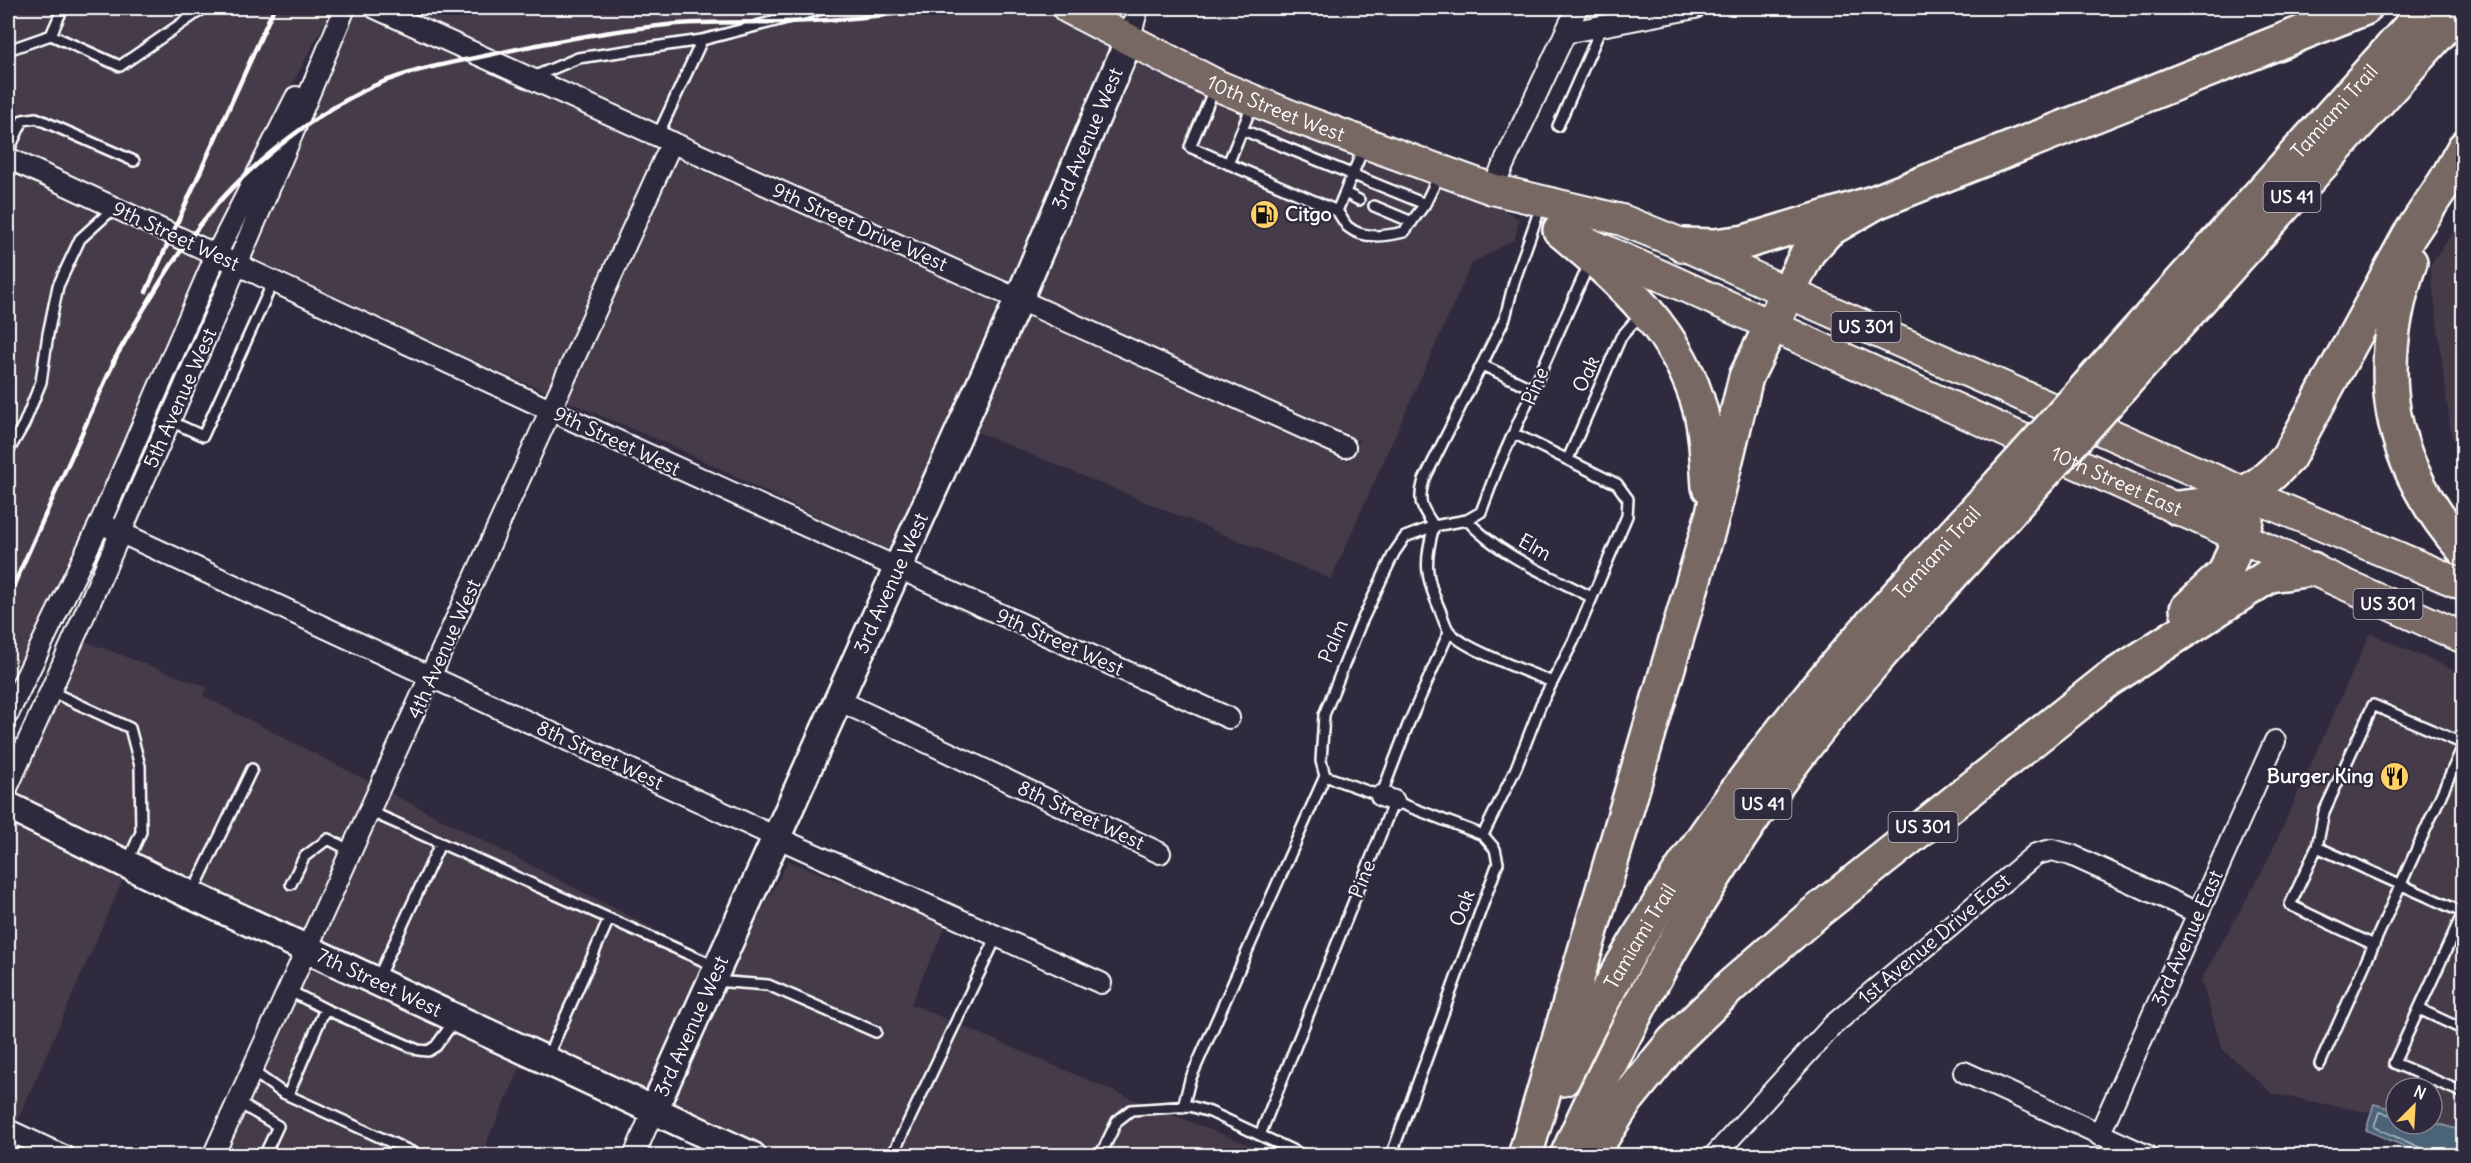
<svg xmlns="http://www.w3.org/2000/svg" width="2471" height="1163" viewBox="0 0 2471 1163" font-family="Delius,sans-serif">
<style>
.built{fill:#443a49}
.water{fill:#4c6376;stroke:#94a1ad;stroke-width:1.5}
.lines{fill:none;stroke-linecap:round;stroke-linejoin:round}
.shore{stroke:#b7c1c8;stroke-width:1.5}
.lane-casing{stroke:#fff;stroke-width:14}
.street-casing{stroke:#fff;stroke-width:24}
.secondary-casing{stroke:#fff;stroke-width:32}
.primary-casing{stroke:#fff;stroke-width:34}
.highway-casing{stroke:#fff;stroke-width:38}
.lane{stroke:#2f2a3d;stroke-width:9}
.street{stroke:#2f2a3d;stroke-width:20}
.secondary{stroke:#2f2a3d;stroke-width:27}
.primary{stroke:#776864;stroke-width:30}
.highway{stroke:#776864;stroke-width:33}
.rail{stroke:#fff;stroke-width:4.5}
.highway-bridge-casing{stroke:#fff;stroke-width:38;stroke-linecap:butt}
.highway-bridge{stroke:#776864;stroke-width:33}
.labels{text-anchor:middle;stroke-width:4.5;stroke-linejoin:round;paint-order:stroke}
.shield{fill:#2f2a3d;stroke:#c1bfc5;stroke-width:1.5}
.shield-label{font-size:18px;font-weight:bold;fill:#fff}
.street-label{font-size:20px;fill:#fff;stroke:#2f2a3d}
.poi-label{font-size:20px;font-weight:bold;fill:#fff;stroke:#2f2a3d;text-anchor:start}
</style>
<rect width="100%" height="100%" fill="#2f2a3d"/>
<filter id="ink" filterUnits="userSpaceOnUse"><feTurbulence type="fractalNoise" baseFrequency=".0167" numOctaves="2"/><feDisplacementMap in="SourceGraphic" scale="12" xChannelSelector="R" yChannelSelector="G"/><feConvolveMatrix kernelMatrix="1 2 1 2 8 2 1 2 1" color-interpolation-filters="sRGB"/></filter>
<g filter="url(#ink)">
<path class="built" d="M8,8h325l-78,146 -42,87 -205,-94z
M402,8h642l72,38 -102,239z
M354,10l304,138 -109,245 -95,-40 -203,-93z
M1133,55l354,144 32,20 -4,20 -43,24 -141,316 -361,-150 53,-116 326,148 10,-20 -327,-148z
M676,156l329,149 -113,249 -215,-106 -110,-47z
M8,170l195,91 -112,258 -83,172z
M2463,217v248l-12,-32 -21,-167z
M2370,633l93,41v457l-31,-9v-34h-36v22l-22,-6 -3,9 -98,-19 -51,-45 -21,-69 65,-116z
M84,641l123,46 -4,9 169,87 -70,151 -289,-138z
M389,792l306,158 19,1 -65,145 -329,-153z
M8,818l117,57 -108,247 -9,-4z
M788,861l116,45 42,19 -35,79 217,93 147,58h-496l-112,-51 68,-152h5z
M311,963l212,99 -42,93 -257,1z"/>
<path class="water" d="M2374,1104l22,6v14h36v-2l31,9v24h-38l-59,-25z"/>
<g class="lines">
<path class="shore" d="M2396,1116l-17,-4 -5,15 47,21 4,8"/>
<defs>
<path id="lane" d="M51,35l69,31 84,-58
M8,50l43,-15 12,-27
M533,77l45,-19 124,-18 124,-32
M1215,87l-25,60 147,64 27,-64
M1558,126l44,-100
M1243,130l182,74 14,-29
M658,135l44,-95
M8,152l15,-32 13,-2 98,43
M1228,164l25,-61
M1345,193l14,7
M1374,206l38,16
M1337,211c4,5 7,12 11,16 16,13 38,9 56,5l21,-28
M1482,365l51,24
M170,421l33,15 70,-154
M8,452l16,-28 17,-42 7,-48 10,-48 22,-47 34,-31
M1568,459l53,-122 21,-24
M1467,520c33,36 82,55 124,77
M1434,526c-12,-18 -17,-23 -10,-46l81,-162 9,-36 23,-65
M1434,526c-10,35 -9,51 6,84 3,7 5,16 9,21 14,18 80,41 103,51
M50,691l80,37 10,38 1,66 -13,29
M1325,776l56,20 27,-71 41,-93
M369,811l346,155
M1483,835l33,-67 25,-64 32,-62 54,-126 1,-17 -11,-15 -102,-50
M2317,847l7,-35 49,-107 91,39 -144,320
M291,884l13,-27 24,-18 23,12
M193,892l59,-123
M2464,911l-70,152 70,30
M2374,945l-84,-40 27,-58 147,66
M378,978l62,-134
M714,981l54,4 108,47
M288,990l37,19
M2419,1009l45,21
M547,1058l62,-139
M252,1071l31,22 138,63
M288,1095l37,-86 93,41 10,1 8,-5 19,-26
M237,1102l41,24 -14,30
M1183,1107l7,-27 135,-304 -4,-15 3,-46 36,-90 34,-72 11,-16 29,-11 33,-6 14,-8 15,-40 93,-208
M1260,1135l134,-334 89,34 12,14 3,14 -107,293
M8,1153l10,-18
M892,1156l105,-220
M1100,1156l17,-35 14,-11 59,-4 20,6 95,44"/>
<path id="street" d="M375,8l970,439
M1565,33l130,-25
M1129,40l9,-32
M8,158l544,253 677,307
M1492,189l85,-181
M100,523l676,314 325,146
M838,700l322,153
M8,714l92,-191 116,-268 80,-158
M8,786c116,-258 229,-517 337,-778
M1381,796l13,5
M1964,1072l184,84
M8,1130l56,26
M2099,1135l176,-394
M213,1156l459,-1014
M634,1156l19,-45
M1714,1156l119,-131 203,-171 16,-4 19,5 127,58"/>
<g id="secondary">
<path id="s1" d="M8,806l153,75 591,275"/>
<path id="s2" d="M653,1111l366,-812 110,-259"/>
</g>
<g id="primary">
<path id="s3" d="M1068,8l153,79 78,32 193,70 130,31 62,25 105,48 458,201 217,91"/>
<path id="s4" d="M1575,237l889,401"/>
</g>
<g id="highway">
<path d="M1560,230c60,50 121,103 141,183 6,24 6,49 8,74"/>
<path d="M1684,245l30,1 31,-4 131,-40 489,-194"/>
<path d="M2410,262c-38,110 -23,200 54,288"/>
<path id="s5" d="M2098,375l329,-367"/>
<path d="M2122,386l340,-378"/>
<path d="M2178,508c52,-5 73,-11 110,-50l121,-222 36,-54 19,-34"/>
<path d="M2187,609l38,-36 21,-53 1,-26"/>
<path id="s6" d="M1563,1079c63,-135 147,-259 240,-374 61,-76 130,-147 196,-220"/>
<path d="M1525,1156l187,-639 34,-140 62,-125 20,-22 48,-28"/>
<path d="M1567,1156c58,-132 127,-258 212,-375 73,-101 161,-192 245,-286"/>
<path d="M1590,1156l37,-57 47,-58 57,-55 83,-72 294,-234 162,-105 42,-6"/>
</g>
</defs>
<use href="#lane" class="lane-casing"/>
<use href="#street" class="street-casing"/>
<use href="#secondary" class="secondary-casing"/>
<use href="#primary" class="primary-casing"/>
<use href="#highway" class="highway-casing"/>
<use href="#lane" class="lane"/>
<use href="#street" class="street"/>
<use href="#secondary" class="secondary"/>
<use href="#primary" class="primary"/>
<use href="#highway" class="highway"/>
<path class="rail" d="M146,292l128,-284
M113,362c37,-64 74,-131 128,-183 36,-34 77,-65 122,-88 38,-20 84,-27 126,-36 59,-13 117,-24 178,-30 39,-4 77,-2 116,-3 56,-1 110,-8 165,-14
M8,598l109,-243"/>
<defs>
<path id="highway-bridge" d="M1999,485l99,-110
M2024,495l98,-109"/>
</defs>
<use href="#highway-bridge" class="highway-bridge-casing"/>
<use href="#highway-bridge" class="highway-bridge"/>
</g>
</g>
<defs>
<symbol id="fuel-disc" viewBox="-11 -11 22 22"><circle r="9.5" fill="#ffd166" stroke="#2f2a3d"/><path d="M-5.5-6h7V0h2V4h1.3V-2.5L3-4.5l.8-.8L6-3V5H2.5V1h-1V6h-7ZM-4.2-4.7v3.2H.2V-4.7Z" fill="#111"/></symbol>
<symbol id="restaurant-disc" viewBox="-11 -11 22 22"><circle r="9.5" fill="#ffd166" stroke="#2f2a3d"/><path d="M-5-6h1v4h1v-4h1v4h1v-4h1v5L-1.5 .5V6h-2V.5L-5-1ZM5-6V6H3V1.5H1.5Q1.5-4 5-6Z" fill="#111"/></symbol>
</defs>
<g fill-rule="evenodd">
<use href="#fuel-disc" x="1248" y="198" width="33" height="33"/>
<use href="#restaurant-disc" x="2378" y="760" width="33" height="33"/>
</g>
<g class="labels">
<g class="shield">
<rect x="2263.5" y="182" width="57" height="30" rx="4.5"/>
<rect x="1831.5" y="312" width="69" height="30" rx="4.5"/>
<rect x="2353.5" y="589" width="69" height="30" rx="4.5"/>
<rect x="1734.5" y="789" width="57" height="30" rx="4.5"/>
<rect x="1888.5" y="812" width="69" height="30" rx="4.5"/>
</g>
<g class="shield-label">
<text x="2292" y="203">US 41</text>
<text x="1866" y="333">US 301</text>
<text x="2388" y="610">US 301</text>
<text x="1763" y="810">US 41</text>
<text x="1923" y="833">US 301</text>
</g>
<g class="street-label">
<text dy="7" stroke="none"><textPath href="#s3" startOffset="231">10th Street West</textPath></text>
<text dy="7" stroke="none"><textPath href="#s5" startOffset="354">Tamiami Trail</textPath></text>
<text dy="7" stroke="none"><textPath href="#s2" startOffset="1065">3rd Avenue West</textPath></text>
<text transform="translate(860 227) rotate(24)" y="7">9th Street Drive West</text>
<text transform="translate(176 236) rotate(25)" y="7">9th Street West</text>
<text transform="translate(1586 374) rotate(-66)" y="7">Oak</text>
<text transform="translate(1535 386) rotate(-67)" y="7">Pine</text>
<text transform="translate(180 398) rotate(-66)" y="7">5th Avenue West</text>
<text transform="translate(617 441) rotate(25)" y="7">9th Street West</text>
<text dy="7" stroke="none"><textPath href="#s4" startOffset="594">10th Street East</textPath></text>
<text transform="translate(1535 547) rotate(29)" y="7">Elm</text>
<text dy="7" stroke="none"><textPath href="#s6" startOffset="648">Tamiami Trail</textPath></text>
<text dy="7" stroke="none"><textPath href="#s2" startOffset="579">3rd Avenue West</textPath></text>
<text transform="translate(1333 641) rotate(-67)" y="7">Palm</text>
<text transform="translate(1060 642) rotate(24)" y="7">9th Street West</text>
<text transform="translate(444 649) rotate(-66)" y="7">4th Avenue West</text>
<text transform="translate(600 755) rotate(25)" y="7">8th Street West</text>
<text transform="translate(1081 815) rotate(25)" y="7">8th Street West</text>
<text transform="translate(1362 879) rotate(-68)" y="7">Pine</text>
<text transform="translate(1462 908) rotate(-70)" y="7">Oak</text>
<text dy="7" stroke="none"><textPath href="#s6" startOffset="162">Tamiami Trail</textPath></text>
<text transform="translate(2187 938) rotate(-66)" y="7">3rd Avenue East</text>
<text transform="translate(1934 939) rotate(-40)" y="7">1st Avenue Drive East</text>
<text dy="7" stroke="none"><textPath href="#s1" startOffset="411">7th Street West</textPath></text>
<text dy="7" stroke="none"><textPath href="#s2" startOffset="93">3rd Avenue West</textPath></text>
</g>
<g class="poi-label">
<text x="1285" y="221">Citgo</text>
<text x="2374" y="783" text-anchor="end">Burger King</text>
</g>
</g>
<rect width="2471" height="1163" fill="none" stroke="#2f2a3d" stroke-width="30"/>
<rect x="15" y="15" width="2441" height="1133" fill="none" stroke="#fff" stroke-width="2" filter="url(#ink)"/>
<g transform="translate(2414 1106) rotate(24)"><circle r="28" fill="#2f2a3d" stroke="#827f8b" stroke-width="1.5"/>
<path d="M0-4.5L10 22L0 15L-10 22Z" fill="#ffd166"/>
<text y="-9" font-size="16" font-weight="bold" text-anchor="middle" fill="#ffffff">N</text>
</g>
</svg>
